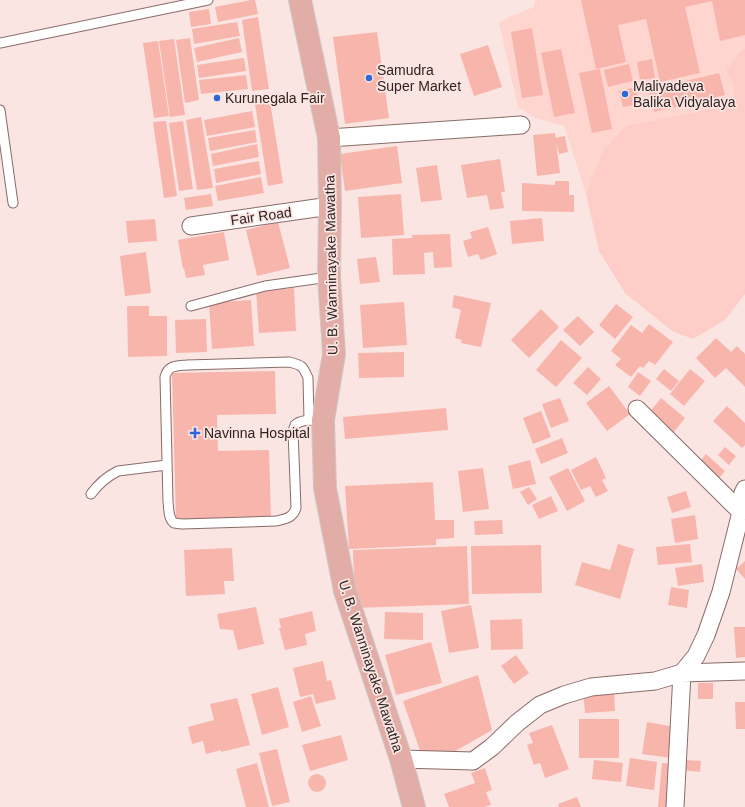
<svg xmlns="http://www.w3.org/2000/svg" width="745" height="807" viewBox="0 0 745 807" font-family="Helvetica,sans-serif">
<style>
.built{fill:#ffd5cf}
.green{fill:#ffcdc7}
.building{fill:#f8b5ac}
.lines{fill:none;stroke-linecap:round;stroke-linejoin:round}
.lane-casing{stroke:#8a6c68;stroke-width:11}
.street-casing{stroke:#8a6c68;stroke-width:19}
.primary-casing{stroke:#cdcaca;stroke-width:24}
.lane{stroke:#fff;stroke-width:9}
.street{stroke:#fff;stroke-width:17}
.primary{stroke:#e2ada7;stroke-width:22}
.poi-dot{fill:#2e68d6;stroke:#fae5e3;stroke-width:1.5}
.labels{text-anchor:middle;stroke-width:3.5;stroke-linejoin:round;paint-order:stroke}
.poi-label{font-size:14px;fill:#2f2321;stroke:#fae5e3;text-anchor:start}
.street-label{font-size:14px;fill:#2f2321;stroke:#fae5e3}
</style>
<rect width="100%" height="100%" fill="#fae5e3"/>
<path class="built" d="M535,0h210v48l-5,4 -14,18 8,16 -1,17 -51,12 -79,36 -17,43 -22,-68 -29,-8 -17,-11 -19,-84 10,-6 25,-10z"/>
<path class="green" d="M745,48v246l-20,26 -32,19 -21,-8 -47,-38 -26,-42 -13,-57 17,-43 23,-25 56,-11 51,-12 1,-17 -8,-16 14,-18z"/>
<path class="building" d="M251,0h4l3,14 -40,8 -3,-15z
M581,0h164v35l-25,6 -8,-40 -27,6 15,66 -40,9 -14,-63 -28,6 8,37 -30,7z
M209,9l2,15 -20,3 -2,-15z
M258,17l11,72 -17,2 -10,-71z
M237,22l3,14 -46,8 -2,-15z
M532,28l11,67 -21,3 -11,-66z
M377,32l12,86 -44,6 -12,-87z
M190,38l9,62 -14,3 -9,-63z
M239,38l3,14 -45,10 -3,-14z
M174,39l11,76 -15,2 -11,-76z
M158,41l11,75 -15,2 -11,-75z
M488,45l14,42 -28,9 -14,-42z
M561,49l14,64 -21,4 -13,-64z
M244,58l2,13 -47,7 -2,-13z
M652,59l3,19 -15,2 -3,-18z
M629,64l4,17 -25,6 -4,-17z
M600,69l12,60 -20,4 -13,-60z
M719,73l6,22 -71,17 -6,-22z
M246,75l2,14 -47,5 -2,-14z
M636,87l4,17 -17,3 -4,-16z
M270,101l13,82 -15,3 -13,-82z
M252,111l3,16 -48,9 -3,-16z
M201,117l12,71 -16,2 -11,-70z
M166,121l11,75 -13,2 -11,-76z
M183,121l10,68 -14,2 -10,-68z
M255,130l2,12 -47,9 -2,-13z
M555,133l5,40 -23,3 -4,-41z
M565,136l3,16 -9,2 -4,-16z
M257,144l2,13 -46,9 -2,-12z
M397,146l5,37 -57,8 -5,-37z
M500,159l5,33h-4l3,16 -14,2 -3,-15 -20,3 -6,-33z
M259,161l2,13 -45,9 -2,-14z
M437,165l5,35 -21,2 -5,-34z
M261,177l3,16 -46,8 -3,-15z
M555,181h14v14h5v17l-52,-1v-28l33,2z
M211,194l2,12 -27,4 -2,-12z
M401,194l3,41 -43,3 -3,-41z
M542,218l2,23 -32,3 -2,-23z
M155,219l2,22 -29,2 -2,-22z
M278,222l12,46 -33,8 -11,-46z
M488,227l9,27 -16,6 -3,-6 -10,3 -5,-16 9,-3 -2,-6z
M224,232l5,28 -26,5 2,10 -19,3 -2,-10 -1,1 -5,-29z
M450,234l2,33 -18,1 -1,-16 -9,1 1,21 -32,1 -1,-36 20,-1v-3z
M146,252l5,41 -26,3 -5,-40z
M376,257l4,25 -20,2 -3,-25z
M294,288l2,43 -37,2 -3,-43z
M454,295l37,8 -10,44 -20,-4 1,-3 -7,-2 6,-28 -9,-3z
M251,300l3,46 -42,3 -3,-46z
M404,302l3,43 -44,3 -3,-43z
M616,304l17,13 -18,22 -16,-14z
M127,306h22v10h18v40l-39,1z
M541,309l18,18 -30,31 -18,-18z
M578,316l16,16 -14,14 -17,-16z
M206,319l1,33 -31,1 -1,-33z
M649,324l24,18 -18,23 -6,-4 -6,7 -3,-2 -9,11 -16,-12 6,-6 -10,-8 20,-26 11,8z
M716,338l15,14 6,-6 8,8v33l-19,-19 -11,10 -19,-20z
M561,340l21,18 -26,29 -20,-17z
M404,352v25l-45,1 -1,-25z
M588,367l13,12 -14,16 -14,-12z
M664,369l15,12 -8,10 -15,-12z
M690,369l15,12 -21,25 -14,-12z
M275,371l1,43 -59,1 1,36 51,-1 2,68 -95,2 -4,-147z
M638,372l13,9 -11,15 -12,-9z
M609,386l21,28 -23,17 -21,-28z
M560,398l9,23 -18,7 -9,-24z
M661,398l24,20 -12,15 -24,-20z
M727,406l18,17v22l-3,3 -29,-27z
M446,408l2,22 -103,9 -2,-22z
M541,411l10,26 -18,7 -10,-26z
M562,438l6,15 -27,11 -6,-15z
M725,447l11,9 -7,9 -11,-10z
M706,454l19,17 -10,12 -19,-17z
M596,457l10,21 -4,2 6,11 -12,6 -6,-11 -9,4 -10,-20z
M530,460l6,24 -23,5 -5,-23z
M483,468l6,41 -26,3 -5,-41z
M568,468l17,33 -18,10 -18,-34z
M433,482l2,38h19v18l-18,1v6l-87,4 -4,-63z
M529,487l8,12 -9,6 -8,-13z
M686,491l5,16 -19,6 -5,-16z
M551,496l7,15 -19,8 -7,-14z
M695,515l3,24 -23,4 -4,-24z
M502,520l1,14 -28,1 -1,-14z
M618,544l16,5 -14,50 -45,-14 7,-23 28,8z
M690,544l2,18 -34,3 -2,-18z
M541,545l1,48 -70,1 -1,-48z
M467,546l2,58 -114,4 -2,-58z
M232,548l2,33h-10l1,13 -39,2 -2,-46z
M745,561v18l-9,-10z
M702,564l2,18 -26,4 -3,-18z
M671,587l18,3 -2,18 -19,-3z
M471,605l8,43 -30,5 -8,-42z
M256,607l8,37 -26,6 -5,-20 -13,-1 -3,-15z
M312,611l4,20 -11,3 2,11 -22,5 -6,-22h2l-2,-9z
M385,612l38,1v27l-39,-1z
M522,619l1,30 -32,1 -1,-30z
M734,627h11v30l-9,1z
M431,642l11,41 -46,12 -11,-40z
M516,655l13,18 -15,11 -13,-18z
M323,661l4,20 4,-1 5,19 -20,5 -3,-10 -13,3 -7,-29z
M478,675l14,55 -66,38 -23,-67z
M698,683h15v16h-15z
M278,687l11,40 -27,8 -11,-41z
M614,688l1,23 -30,2 -2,-23z
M311,696l10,30 -19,6 -9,-30z
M237,698l13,47 -29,7v-2l-15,4 -3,-13 -11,3 -4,-17 26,-7 -4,-16z
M735,702h10v27h-9z
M579,719h40v39h-40z
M647,722l28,5 -4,31 -29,-4z
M552,725l17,44 -24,9 -5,-15 -6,2 -7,-20 6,-2 -4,-10z
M341,735l7,25 -38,11 -8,-26z
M277,749l13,53 -18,4 -13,-53z
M630,758l27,4 -3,28 -28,-4z
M594,760l29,3 -2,19 -29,-3z
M684,760l17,1 -1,11 -17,-2z
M257,763l12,44h-23l-10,-38z
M662,763l11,1 -4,43h-11z
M485,768l7,22 -6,2 5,13 -7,2h-35l-5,-13 31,-11 -4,-10z
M308 783a9 9 0 1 1 18 0a9 9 0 1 1-18 0Z
M577,797l4,10h-22l-1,-3z"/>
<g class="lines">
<defs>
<path id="lane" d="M0,43l208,-43
M0,110l13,93
M191,306l74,-20 64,-9
M309,420l-1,-42c-5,-12 -6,-13 -19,-16l-102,3c-11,1 -19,0 -22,12l3,125c1,7 0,16 6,21l8,1 94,-3c9,-2 17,-3 20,-13l-3,-77c0,-1 2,-5 2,-6 5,-6 21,-5 28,-5
M91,494c8,-11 15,-17 27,-23l49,-6"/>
<path id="street" d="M329,138l192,-13
M191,226l139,-20
M637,409l104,103
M401,759l72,2 19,-14 25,-24 23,-18 24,-10 27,-8 64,-6 27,-8 14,-17 10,-21 15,-43 20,-80 2,-19 2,-4
M675,807l7,-134 63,-2"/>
<path id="primary" d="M300,0l29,138 1,68 -1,71 5,77 -11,66 2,68 20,103 56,168 13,48"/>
</defs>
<use href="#lane" class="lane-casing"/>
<use href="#street" class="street-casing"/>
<use href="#primary" class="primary-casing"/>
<use href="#lane" class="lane"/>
<use href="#street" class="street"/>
<use href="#primary" class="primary"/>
</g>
<g class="poi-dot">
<circle cx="369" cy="78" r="4"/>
<circle cx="625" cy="94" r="4"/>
<circle cx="217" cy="98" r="4"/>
<path d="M193 427h4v4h4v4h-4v4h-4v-4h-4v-4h4z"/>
</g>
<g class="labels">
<g class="poi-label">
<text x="377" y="75">Samudra<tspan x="377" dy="16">Super Market</tspan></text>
<text x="633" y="91">Maliyadeva<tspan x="633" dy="16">Balika Vidyalaya</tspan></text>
<text x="225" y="103">Kurunegala Fair</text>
<text x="204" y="438">Navinna Hospital</text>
</g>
<g class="street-label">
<text transform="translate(261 216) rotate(-8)" y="5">Fair Road</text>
<text transform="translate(331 265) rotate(-91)" y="5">U. B. Wanninayake Mawatha</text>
<text transform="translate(371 666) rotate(72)" y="5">U. B. Wanninayake Mawatha</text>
</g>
</g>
</svg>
